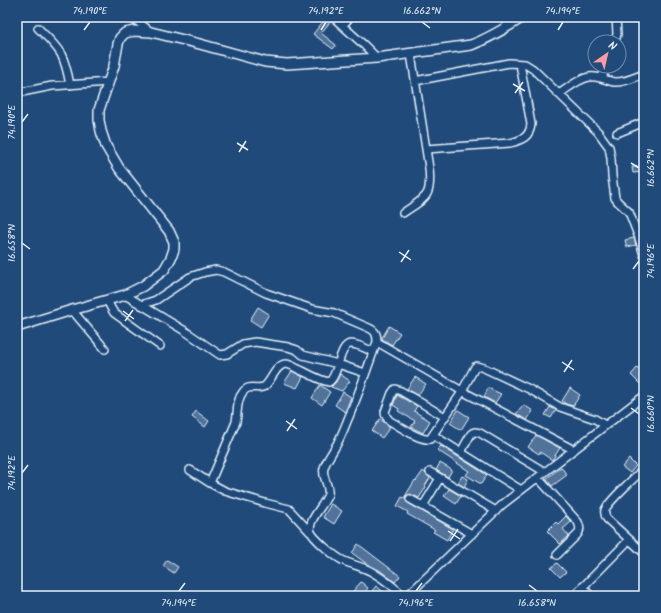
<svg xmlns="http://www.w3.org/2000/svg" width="661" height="613" viewBox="0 0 661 613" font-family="Kalam,sans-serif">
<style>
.building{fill:#517399;stroke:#e8f1f8}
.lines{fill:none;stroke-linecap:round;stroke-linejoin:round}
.minor-casing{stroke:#e8f1f8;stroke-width:10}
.major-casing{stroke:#e8f1f8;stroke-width:12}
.minor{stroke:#1f4a7a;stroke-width:7}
.major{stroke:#1f4a7a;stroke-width:9}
.ticks{fill:none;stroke:#e8f1f8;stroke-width:1.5}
.neatline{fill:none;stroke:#e8f1f8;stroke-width:1.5}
.ticks-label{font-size:10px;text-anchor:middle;fill:#e8f1f8}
</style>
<rect width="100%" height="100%" fill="#1f4a7a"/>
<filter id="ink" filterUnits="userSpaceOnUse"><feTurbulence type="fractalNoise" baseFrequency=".025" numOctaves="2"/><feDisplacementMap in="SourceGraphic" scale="8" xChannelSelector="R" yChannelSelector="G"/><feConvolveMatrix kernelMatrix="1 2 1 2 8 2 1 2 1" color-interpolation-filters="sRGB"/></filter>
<g filter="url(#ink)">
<path class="building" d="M326,18l4,4 -9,11 15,12 -3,4 -20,-15z
M644,166v6l-11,1 -1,-6z
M634,238l2,7 -9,2 -2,-7z
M258,307l11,7 -8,13 -11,-7z
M389,326l11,7 -8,12 -10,-6v-1z
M637,368l7,7v5l-4,4 -9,-9z
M292,371l11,6 -6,11 -13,-5z
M340,374l10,7 -8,10 -11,-4 5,-5z
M415,377l11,7 -8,11 -11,-6z
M320,385l10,7 -8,13 -10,-7z
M488,388l13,6 -6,9 -11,-6z
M570,388l10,7 -7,11 -7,-2 -4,-3z
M343,392l8,5 -6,15 -10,-7z
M397,395l20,11 -3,5 16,10 -7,12 -12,-6 4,-6 -17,-10 1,-2 -6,-4z
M524,405l9,6 -6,9 -11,-6z
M550,407l6,3 -5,8 -6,-3z
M458,410l11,7 -8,13 -11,-7z
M196,411l13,10 -4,6 -13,-10z
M380,419l10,8 -8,11 -10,-7z
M536,435l24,13 -8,12 -12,-8 -1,2 -11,-7z
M441,446l46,29 -6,9 -15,-9 3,-4 -32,-21z
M629,459l7,7 -6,7 -8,-6z
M440,463l12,7 -4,7 -12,-7z
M561,467l6,8 -15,11 -6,-7z
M423,471l7,7 -5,8 1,1 -7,11 -9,-4 -4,2v5l2,2 45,26 -6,11 -14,-8 2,-2 -28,-16 1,-2 -11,-6 5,-9 2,1 11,-18 1,1z
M462,476l6,3 -4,8 -6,-4z
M449,489l12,7 -5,8 -12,-8z
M331,504l11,7 -8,13 -11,-7z
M566,516l5,6 -8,7 6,7 -9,8 -13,-13 9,-9 2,2z
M358,544l42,32 -5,6 -16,-12 -12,-6 -15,-11z
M167,560l11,7 -4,6 -11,-7z
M557,563l9,9 -6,5 -9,-9z
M361,582l7,6 -6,8h-3l-6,-5z
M376,586l9,7 -3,3h-3l-7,-5z"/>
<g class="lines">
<defs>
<path id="minor" d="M132,17l19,15
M333,17l31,28 13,13
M343,25l7,-8
M38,28c8,8 17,16 23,26 5,10 7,20 9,31
M615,42l2,-8 -1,-17
M602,77l5,-11
M415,81l94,-18 16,1 8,5 65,63 11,15 2,11 1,18 3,22 3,4 11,10 10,26 5,17
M17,93l35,-7 57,-4
M559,94c9,-6 19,-15 30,-17 9,-2 16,3 25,5 10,1 21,-5 30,-8
M617,133l27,-11
M426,149l84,-6c12,-3 20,-6 21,-19l-11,-60
M403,213c23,-16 29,-15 26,-45l-18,-114
M125,295l60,36 35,24 7,-1 16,-10 12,-2 33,5 9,3 6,5 35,9 27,9
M107,300l4,8 3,5 46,33
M141,305l15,-5 34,-23 15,-5 11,-2 8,2 42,21 46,16 22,4 35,15c7,3 8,7 8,14 -10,26 -18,52 -29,77 -4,10 -8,21 -14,30 -3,6 -8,12 -10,19 -3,9 6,17 4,26 -3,11 -24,29 -16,40 6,8 23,23 32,27 9,4 20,6 28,11 12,7 22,15 32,24
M72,310l33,39
M377,342l85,49 112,59
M445,417l-44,-26 -6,-2 -3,4 -7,19c0,4 2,6 5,9 10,5 29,20 40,18l30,-44 15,-28 2,-1 7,2 45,21 31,18 35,12 10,6
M433,435l88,55
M461,452l10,-18c3,-3 5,-2 9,-1l65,39
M644,469c-8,7 -36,33 -39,41 -1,4 0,6 2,9l37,34
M190,470l20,13 15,8 40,12 24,6 21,23
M430,472l66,39
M538,478l40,44c2,5 3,8 -1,13l-20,20
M210,483l26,-61c2,-10 0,-22 7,-30 7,-9 15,-1 22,-6 7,-6 11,-22 21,-22 4,0 8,3 12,5 10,4 20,11 31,13 10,-7 10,-38 22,-38 7,0 16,5 22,8
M410,499l62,35
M423,506l17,-28
M582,587l9,9
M407,596l96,-92 141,-108
M574,596l55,-56"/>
<path id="major" d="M17,327l55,-17 53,-15 18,-9 21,-16 7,-12 3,-9v-7l-5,-11 -50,-63 -13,-22 -5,-15 -2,-11v-10l15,-44 4,-22 2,-6 5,-5 9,-2 17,1 45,11 69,19 22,2 90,-6 94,-13c19,-7 35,-17 52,-28"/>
</defs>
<use href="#minor" class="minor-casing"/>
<use href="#major" class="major-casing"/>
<use href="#minor" class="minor"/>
<use href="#major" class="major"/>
</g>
</g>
<path class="ticks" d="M422,22l8,6M84,30l6,-8M321,30l5,-8M558,30l5,-8M513,84l12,7M515,93l8,-11M22,122l6,-8M237,143l11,7M239,152l7,-11M631,163l8,5M22,243l8,6M399,252l12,8M401,262l8,-12M633,269l6,-8M123,311l11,8M125,321l8,-11M562,362l12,8M564,372l8,-12M631,408l8,6M286,421l11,8M287,431l8,-12M22,473l6,-8M448,531l12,8M450,541l8,-12M529,585l8,6M179,591l6,-8M416,591l6,-8"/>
<rect width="661" height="613" fill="none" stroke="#1f4a7a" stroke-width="44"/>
<g transform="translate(607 54) rotate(34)"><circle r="19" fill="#1f4a7a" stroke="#6f8dac"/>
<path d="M0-3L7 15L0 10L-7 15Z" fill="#ff9aa2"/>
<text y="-6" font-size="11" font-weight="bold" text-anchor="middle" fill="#e8f1f8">N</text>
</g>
<rect x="22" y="22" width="617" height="569" class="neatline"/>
<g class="ticks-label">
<text x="90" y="14">74.190°E</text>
<text x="326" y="14">74.192°E</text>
<text x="422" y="14">16.662°N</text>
<text x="563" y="14">74.194°E</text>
<text transform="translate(11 122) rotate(-90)" y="4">74.190°E</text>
<text transform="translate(650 168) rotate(-90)" y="4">16.662°N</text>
<text transform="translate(11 243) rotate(-90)" y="4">16.658°N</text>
<text transform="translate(650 261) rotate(-90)" y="4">74.196°E</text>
<text transform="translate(650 414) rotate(-90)" y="4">16.660°N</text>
<text transform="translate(11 473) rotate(-90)" y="4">74.192°E</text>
<text x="179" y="606">74.194°E</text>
<text x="416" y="606">74.196°E</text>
<text x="537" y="606">16.658°N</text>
</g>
</svg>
